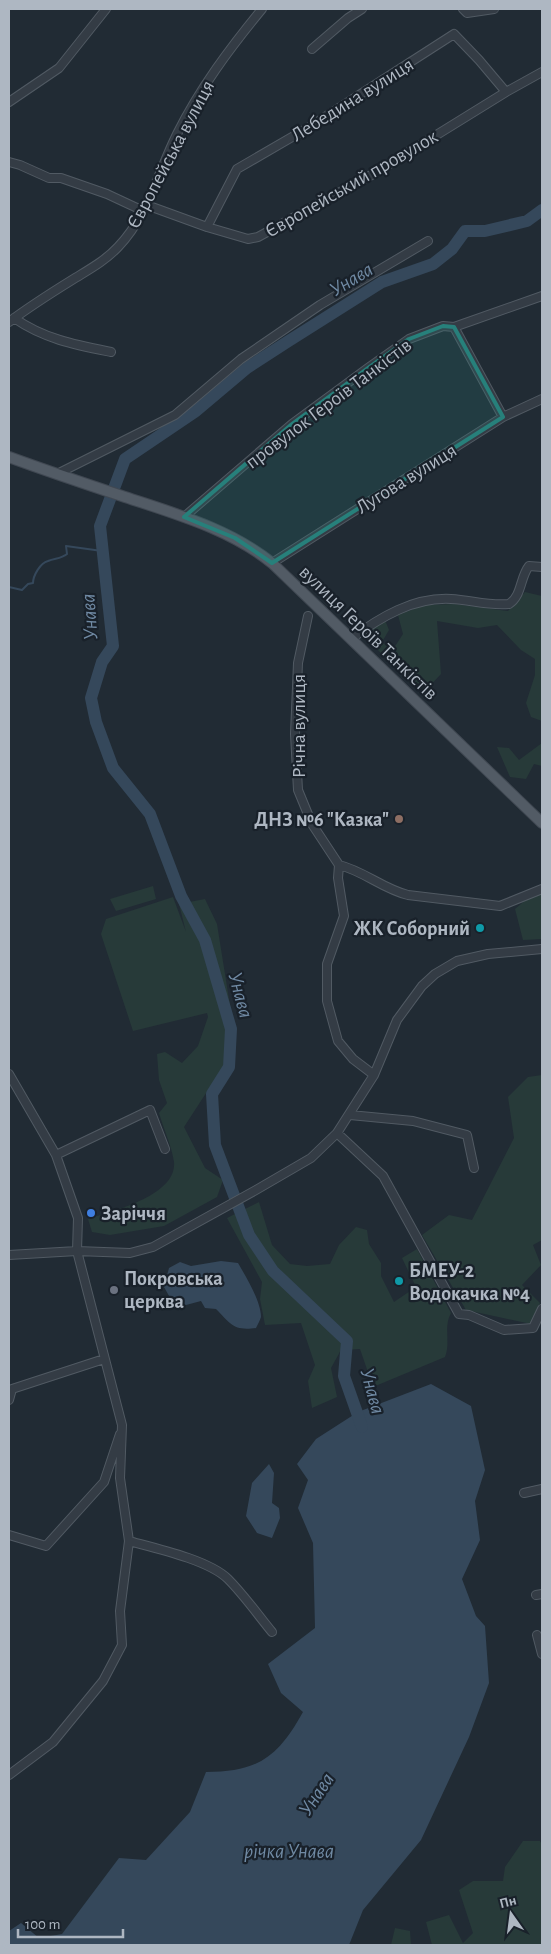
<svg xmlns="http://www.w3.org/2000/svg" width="551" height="1954" viewBox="0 0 551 1954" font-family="'Alegreya Sans',sans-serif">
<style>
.green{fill:#273a39}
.water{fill:#35485b}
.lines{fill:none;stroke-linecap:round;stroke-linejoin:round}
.stream{stroke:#35485b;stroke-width:2}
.river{stroke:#35485b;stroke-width:12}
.minor-casing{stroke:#515a63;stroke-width:10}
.major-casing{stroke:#404852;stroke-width:12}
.minor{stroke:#343c45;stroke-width:8}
.major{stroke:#525b65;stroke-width:10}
.marked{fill:#27807b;fill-opacity:0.2;stroke:#27807b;stroke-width:4;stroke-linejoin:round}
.education-dot{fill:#8d6e63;stroke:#19212a;stroke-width:2}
.culture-dot{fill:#0f9aa8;stroke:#19212a;stroke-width:2}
.shop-dot{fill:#3f7fe0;stroke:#19212a;stroke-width:2}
.worship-dot{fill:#6b7280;stroke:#19212a;stroke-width:2}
.labels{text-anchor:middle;stroke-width:4.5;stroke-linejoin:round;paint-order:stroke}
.street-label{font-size:20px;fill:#aeb7c2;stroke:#19212a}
.poi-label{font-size:20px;font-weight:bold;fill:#aeb7c2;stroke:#19212a;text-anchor:start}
.water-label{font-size:21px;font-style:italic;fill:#708aa4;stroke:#19212a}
</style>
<rect width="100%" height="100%" fill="#212b34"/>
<path class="green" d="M525,592l17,4v125l-11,-4 -5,-14 9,-28v-16l-14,-9 -24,-25 -19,3 -41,-7 4,53 -16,17 -18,-10 -44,-47 22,-14 4,10 -7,12 10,9 11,-17 -5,-19 26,-10 30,-1 54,7z
M542,743v23l-8,-2 -8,15 -16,-2 -13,-30 12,1 10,12z
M153,886l3,13 -40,12 -6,-12z
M542,894v45l-19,1 -8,-31 13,-11z
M173,897l13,35 -7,-28 26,-5 12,25 15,94 -9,49 -39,60 21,41 18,12 -6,17 -53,29 -54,9 -18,-3 -4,-13c24,-8 89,-23 86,-57 -2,-15 -11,-35 -15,-49l8,-10 -8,-23 -2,-26 8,-2 17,11 16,-17 10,-29 -1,-4 -74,18 -32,-97 5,-15z
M542,1075v165l-9,5 8,20 -19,20 18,18 -9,21 -65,-14 -44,-75 27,-20 23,5 42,-82 -6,-41 20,-20z
M259,1202l13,43 18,19 17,2 23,-2 9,-19 17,-18 11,3 2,14 12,19v13l13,26 22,-15 -14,-29 15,-9 34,64c-8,14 0,29 -6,44l-72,30 -13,-38 -19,1 -10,18 6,29 -25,11 -4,-27 7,-16 -14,-42 -36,2 -5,-26 2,-17 -35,-64z
M523,1841h17l2,4v100h-110l-6,-23 23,-7 14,28 10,-10 -14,-43 14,-9h30l2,-14z
M395,1928l15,3 1,14h-20z"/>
<path class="water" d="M221,1261l17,2c8,14 23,38 23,54 -1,3 -3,7 -5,11 -23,3 -25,-4 -40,-19l-11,-1 -4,-7 -15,4 -13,-2 -9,-16 5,-19 11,-6 11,4z
M431,1384l40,22 14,64 -10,31 5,39 -18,39 14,37 9,10 4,57 -20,54 -48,103 -58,70 -14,35h-340v-14l12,-8 18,15 23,-4 57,-76 27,2 44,-48 16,-40c52,0 72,-15 97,-60l-22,-19 -13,-29 47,-36 -2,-85 -15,-35 10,-28 -11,-16 19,-25 42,-27z
M269,1464l5,9 -2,30 7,5 1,10 -8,20 -15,-5 -11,-17 6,-33z"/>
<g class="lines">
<path class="stream" d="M9,587l13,3 6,-6 5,-1c0,-7 7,-20 15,-22 7,-3 13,-2 19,-7l-1,-8 36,5"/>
<path class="river" d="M362,1427l-18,-51 3,-35 -74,-70 -24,-36 -34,-90 -3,-51 17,-27 2,-38 -26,-89 -24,-44 -31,-82 -37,-46 -17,-46 -5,-24 11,-36 11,-16 -13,-120 25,-67 71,-48 51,-43 40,-26 95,-60 51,-18 19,-15 13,-18h20l42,-10 15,-11"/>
<defs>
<path id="minor" d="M463,9l4,4 27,-4
M312,49l36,-31 14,-9
M9,102l50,-34 47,-59
M9,162l11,3 29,13h12l46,16 30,14 15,-1 55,20 41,12 10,-2 22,-12 95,-52 131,-81 36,-20
M207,227l30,-58 74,-43 143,-92 25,26 27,32
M14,318c30,21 62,27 97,34
M9,322c20,-15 42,-29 63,-42 16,-10 33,-19 46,-33 30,-31 40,-75 59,-113 23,-46 53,-86 85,-125
M454,327l49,90
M57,474l118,-59 66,-56 79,-54 108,-64
M184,517l108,-93 76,-56 41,-29 34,-13 11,1 88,-31
M272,563l231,-146 39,-18
M308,616l-10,47 -3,71 3,56 14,34 27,41 -1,13 6,38 -17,48v37l11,40 15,18 21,16
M351,639c29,-22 63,-42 100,-40 20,1 37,7 58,5 13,-8 11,-27 20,-38l13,1
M339,865c25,6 44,24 69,30l92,11 42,-17
M9,1074l47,81 22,63 -1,33 45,174 -2,53 9,63 -9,70 2,34 -19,36 -50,61 -44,33
M350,1115l63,6 54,14 7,33
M337,1133l46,43 76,138 10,1 35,15 29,-2 9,-19
M56,1155l94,-45 15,39
M9,1255l68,-4 53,2 23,-6 103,-57 55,-32 26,-25 37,-58 23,-55 25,-34 13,-12 22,-13 31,-7 54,-5
M9,1400l3,-11 92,-30
M524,1493l18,-4
M9,1535l37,11 58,-64 16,-48
M129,1541c26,7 80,19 99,38 16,16 30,36 44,53
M536,1595l6,-1
M537,1635l5,19"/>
<path id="major" d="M9,457c38,14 77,27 116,40 51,17 105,32 147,66l270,260"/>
</defs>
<use href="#minor" class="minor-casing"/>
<use href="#major" class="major-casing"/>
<use href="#minor" class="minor"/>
<use href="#major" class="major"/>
</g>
<path class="marked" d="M443,326l11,1 49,90 -231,146 -37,-25 -51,-21 108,-93 76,-56 41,-29z"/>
<circle class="education-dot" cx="399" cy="819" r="5"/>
<g class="culture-dot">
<circle cx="480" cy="928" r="5"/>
<circle cx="399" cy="1281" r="5"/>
</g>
<circle class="shop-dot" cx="91" cy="1213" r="5"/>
<circle class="worship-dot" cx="114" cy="1290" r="5"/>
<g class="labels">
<g class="street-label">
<text transform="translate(352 99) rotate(-32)" y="7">Лебедина вулиця</text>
<text transform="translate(170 154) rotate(-62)" y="7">Європейська вулиця</text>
<text transform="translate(351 183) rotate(-30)" y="7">Європейський провулок</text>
<text transform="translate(328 403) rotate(-37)" y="7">провулок Героїв Танкістів</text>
<text transform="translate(406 478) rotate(-32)" y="7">Лугова вулиця</text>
<text transform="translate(369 632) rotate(44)" y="7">вулиця Героїв Танкістів</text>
<text transform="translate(298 726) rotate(-90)" y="7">Річна вулиця</text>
</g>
<g class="poi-label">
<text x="389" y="826" text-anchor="end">ДНЗ №6 "Казка"</text>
<text x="470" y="935" text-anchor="end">ЖК Соборний</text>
<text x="101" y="1220">Заріччя</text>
<text x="409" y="1277">БМЕУ-2<tspan x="409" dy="23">Водокачка №4</tspan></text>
<text x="124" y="1285">Покровська<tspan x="124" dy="23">церква</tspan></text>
</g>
<g class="water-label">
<text transform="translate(351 279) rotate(-31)" y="7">Унава</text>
<text transform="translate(89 617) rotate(-94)" y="7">Унава</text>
<text transform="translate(241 995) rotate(75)" y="7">Унава</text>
<text transform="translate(373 1391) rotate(75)" y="7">Унава</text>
<text transform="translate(316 1794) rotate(-56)" y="7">Унава</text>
<text x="289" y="1858">річка Унава</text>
</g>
</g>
<rect width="551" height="1954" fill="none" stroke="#aeb7c2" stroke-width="20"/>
<g transform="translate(511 1914) rotate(346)" stroke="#19212a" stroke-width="4" paint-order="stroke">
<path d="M0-4L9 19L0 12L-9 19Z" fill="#aeb7c2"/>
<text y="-8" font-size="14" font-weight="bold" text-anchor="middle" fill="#aeb7c2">Пн</text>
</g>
<path d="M18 1929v8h105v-8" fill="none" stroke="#aeb7c2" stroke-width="2.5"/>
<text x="25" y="1929" font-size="15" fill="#aeb7c2" stroke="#19212a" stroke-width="4" paint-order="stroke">100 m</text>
</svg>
